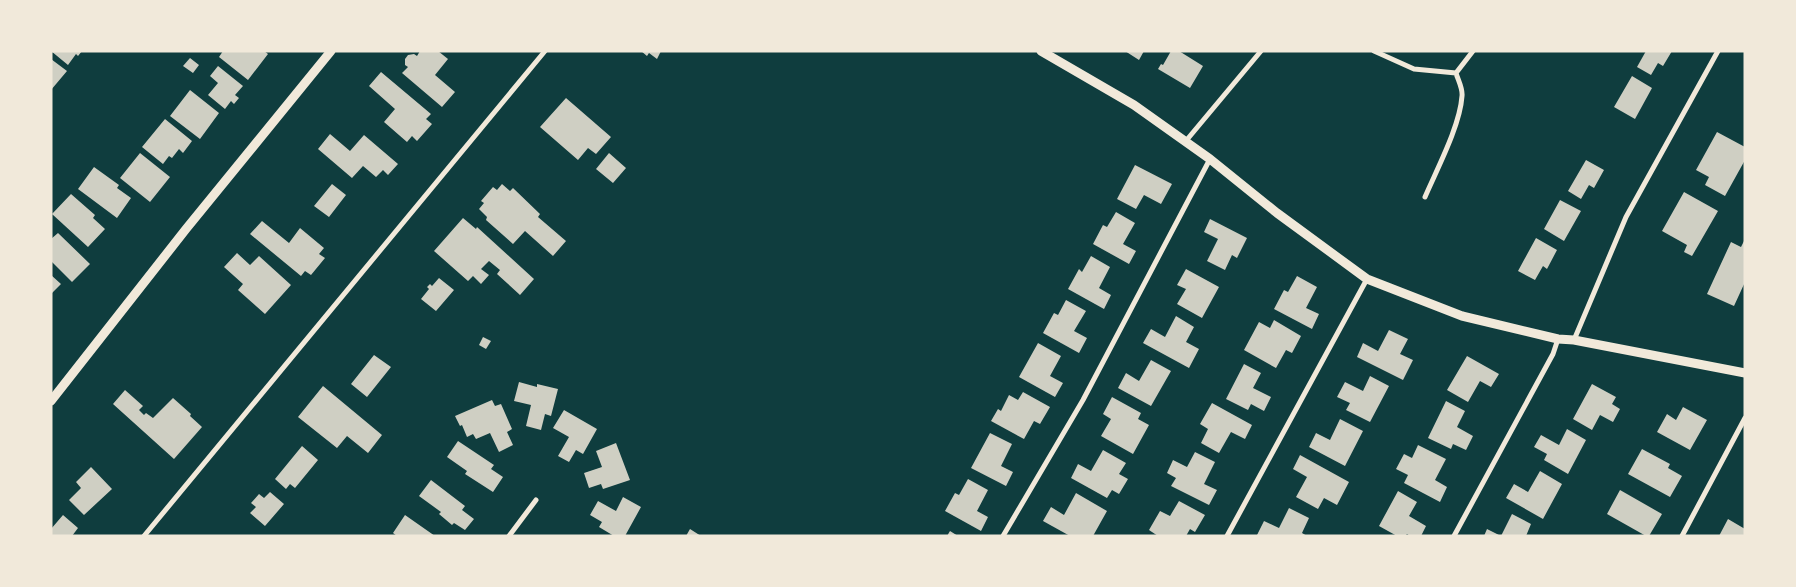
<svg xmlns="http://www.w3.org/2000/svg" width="1796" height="587" viewBox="0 0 1796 587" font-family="'Roboto Serif',serif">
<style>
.building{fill:#cfcfc3}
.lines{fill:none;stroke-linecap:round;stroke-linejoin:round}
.minor{stroke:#f1e9da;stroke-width:5}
.tertiary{stroke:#f1e9da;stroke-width:9}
</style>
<rect width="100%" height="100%" fill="#0f3d3e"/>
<path class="building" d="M51,51h31l-4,5 -2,-2 -8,11z
M223,51h41l4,3 -20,26 -29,-23z
M420,51h18l10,8 -13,16 20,17 -13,15 -40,-34 6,-6 -3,-2v-6l3,-4 6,-1 3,2z
M641,51h20l-4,8 -8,-6 -2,3z
M1125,51h19l-5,9z
M1171,51h8l24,15 -13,22 -32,-19 3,-5 2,1z
M1646,51h26l-9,15 -5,-3 -7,12 -14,-8z
M190,58l9,7 -6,8 -10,-7z
M51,59l16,12 -16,19z
M218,66l25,20 -8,9 4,3 -5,6 -3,-3 -6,8 -17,-14 10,-12 -8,-7z
M381,72l50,42 -5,5 6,5 -15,17 -5,-5 -5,6 -23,-20 11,-13 -26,-23z
M1632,76l20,12 -17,31 -21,-12z
M190,90l29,23 -19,26 -30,-23z
M566,98l45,39 -15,17 -8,-6 -10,12 -38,-33z
M165,119l27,22 -9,12 -4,-4 -7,9 -3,-2 -6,8 -21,-17z
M1717,132l28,15v13l-20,36 -20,-11 4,-8 -13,-7z
M330,134l20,17 14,-16 34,29 -10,11 -5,-5 -7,7 -13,-11 -11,12 -34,-29z
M140,153l30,24 -20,25 -30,-24z
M609,153l17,15 -13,15 -17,-14z
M1586,160l18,10 -10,18 -5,-3 -8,14 -13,-8z
M1135,165l37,19 -11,20 -17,-9 -8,14 -19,-10z
M94,167l25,18 -2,3 14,10 -14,20 -39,-29z
M332,184l14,11 -17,22 -15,-11z
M502,184l8,7 3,-3 27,26 -2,3 28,24 -13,15 -28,-25 -12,13 -27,-24 1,-3 -8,-8 5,-6 -3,-2 12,-14 4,3z
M1684,192l34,19 -26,45 -8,-4 3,-7 -25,-14z
M71,194l24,21 -2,3 12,11 -17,18 -36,-33z
M1560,200l21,11 -17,30 -20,-12z
M1116,212l19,11 -12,21 13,7 -7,13 -36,-20 10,-19 4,2z
M463,218l13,11 1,-2 57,52 -14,16 -23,-21 3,-4 -11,-9 -8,8 8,6 -8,9 -8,-8 -5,5 -34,-30z
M1210,219l37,19 -10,20 -5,-3 -7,15 -18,-9 11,-22 -14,-7z
M262,221l27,22 11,-15 24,20 -5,6 6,4 -14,17 -6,-4 -4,5 -51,-42z
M58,233l32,31 -18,18 -21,-21v-22z
M1536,238l21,12 -10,19 -4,-3 -8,14 -17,-9z
M1745,239v43l-11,24 -27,-12 24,-52 10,5z
M237,253l13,12 9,-9 32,29 -26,29 -27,-24 5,-6 -19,-17z
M1091,256l19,11 -11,21 12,7 -7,14 -36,-20 11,-20 3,3z
M1186,269l33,18 -17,31 -25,-14 9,-15 -9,-4z
M51,275l10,9 -10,10z
M1297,276l20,11 -11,21 13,6 -7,15 -38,-20 10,-19 4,2z
M439,278l15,12 -18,21 -15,-12 8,-10 -2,-2 3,-3 2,2z
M1066,300l20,11 -12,20 13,7 -8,15 -36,-20 11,-20 4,2z
M1176,316l18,11 -8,15 13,7 -10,19 -46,-25 8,-14 14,8z
M1274,320l27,16 -9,17 -6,-3 -10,18 -32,-18 15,-28 11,6z
M1389,330l19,9 -8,15 13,6 -10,20 -46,-23 6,-14 15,8z
M483,337l8,4 -5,8 -7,-4z
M1038,343l23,13 -11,20 13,7 -8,14 -36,-20z
M374,355l17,12 -24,30 -16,-13z
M1467,356l32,18 -8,13 -11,-6 -12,21 -21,-12z
M1151,360l20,11 -20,35 -33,-18 8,-15 13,8z
M1244,364l17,9 -8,15 18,9 -7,14 -13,-7 -3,6 -22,-11z
M1370,376l19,10 -19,36 -24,-12 4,-7 -13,-6 8,-15 18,9z
M519,382l18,5v-3l21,5 -7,27 -6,-2 -4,16 -15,-4 5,-21 -17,-4z
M1592,384l24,13 -4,7 8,5 -7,13 -13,-7 -8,15 -19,-11z
M323,386l59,49 -14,18 -21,-17 -10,12 -39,-31z
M125,390l18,16 -4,4 5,5 2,-2 7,5 20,-20 18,16 -1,2 12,11 -28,32 -61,-55z
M1023,392l27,15 -10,17 -6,-3 -10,18 -33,-18 7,-12 3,2 8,-16 9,5z
M1112,397l29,16 -3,6 11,6 -16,29 -32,-18 10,-17 -8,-5z
M492,400l3,6 6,-2 11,25 -5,3 6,13 -14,7 -9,-19 -14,6 -3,-5 -6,3 -5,-12 -2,1 -5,-10z
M1446,401l19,10 -8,16 16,9 -7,14 -13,-6 -2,5 -23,-11z
M1212,403l40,22 -7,14 -14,-7 -12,21 -18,-10 7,-14 -8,-5z
M1683,407l24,13 -17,30 -33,-18 10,-18 9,6z
M564,410l33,19 -14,25 -7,-4 -7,12 -11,-6 11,-19 -16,-9z
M1340,419l23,12 -18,35 -36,-19 7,-14 14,7z
M1567,429l19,11 -18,34 -24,-14 3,-6 -13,-7 7,-12 18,10z
M990,433l22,11 -11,22 12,6 -7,14 -35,-18z
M458,441l36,24 -3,4 12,8 -10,15 -28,-18 2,-3 -20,-14z
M616,443l14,37 -27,9 -2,-5 -12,4 -5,-15 18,-6 -6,-16z
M1418,445l28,14 -11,21 12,7 -7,15 -36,-19 4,-8 -12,-6 8,-15 8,4z
M302,446l16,14 -23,28 -5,-4 -4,5 -11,-10z
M1642,449l28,15 -2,4 14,8 -12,21 -42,-23z
M1103,450l23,13 -7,11 9,5 -9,15 -7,-4 -5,8 -36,-20 7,-14 13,7z
M1195,452l20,10 -11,22 13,6 -8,15 -38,-19 5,-8 -9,-5 6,-13 14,7z
M1300,455l49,27 -12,23 -13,-7 -6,11 -22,-12 11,-20 -14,-8z
M91,467l21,22 -28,26 -15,-15 12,-12 -5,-6z
M1540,471l22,13 -19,35 -37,-21 8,-14 14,8z
M968,479l20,11 -11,21 11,6 -7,14 -36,-20 10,-18 4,2z
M431,480l34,26 -3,4 12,9 -9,11 -11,-7 -2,2 -13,-11 2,-2 -22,-16z
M1620,490l42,24 -13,22h-3l-39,-22z
M1398,491l19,11 -8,14 17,10 -5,10h-11l-3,-2 -2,2h-8l-18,-10z
M270,492l14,12 -19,22 -15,-13 6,-6 -5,-4 8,-9 5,4z
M1076,493l31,18 -14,25h-23l-27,-15 8,-14 13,8z
M623,497l18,10 -16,29h-11l-15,-9 3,-5 -12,-7 8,-14 18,10z
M1179,501l26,14 -10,17 -5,-3 -4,7h-28l-9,-6 11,-19 10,5z
M1289,508l20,10 -7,15 5,3 -50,-1 7,-14 15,7z
M1512,514l19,10 -5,12h-25z
M63,515l15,13 -6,8h-21v-7z
M405,515l30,21h-38l-4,-3z
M1728,519l17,10v7h-26z
M690,529l11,7h-15z
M1487,529l14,7h-17z
M950,531l8,5h-11z"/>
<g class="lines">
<path class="minor" d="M1374,51l40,18 42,4 17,-22
M1185,142l76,-91
M1425,197c12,-28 35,-71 37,-101 1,-7 -4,-16 -6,-23
M1574,340l52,-123 92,-166
M144,536l401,-485
M509,536l27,-36
M1003,536l80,-136 127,-241
M1227,536l140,-257
M1454,536l99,-182 5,-15
M1682,536l63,-118"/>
<path class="tertiary" d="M1041,51l93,54 76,54 67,54 90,66 95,37 96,23 16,1 171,33
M51,401l135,-172 145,-178"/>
</g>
<rect width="1796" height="587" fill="none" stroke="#f1e9da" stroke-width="105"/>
</svg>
